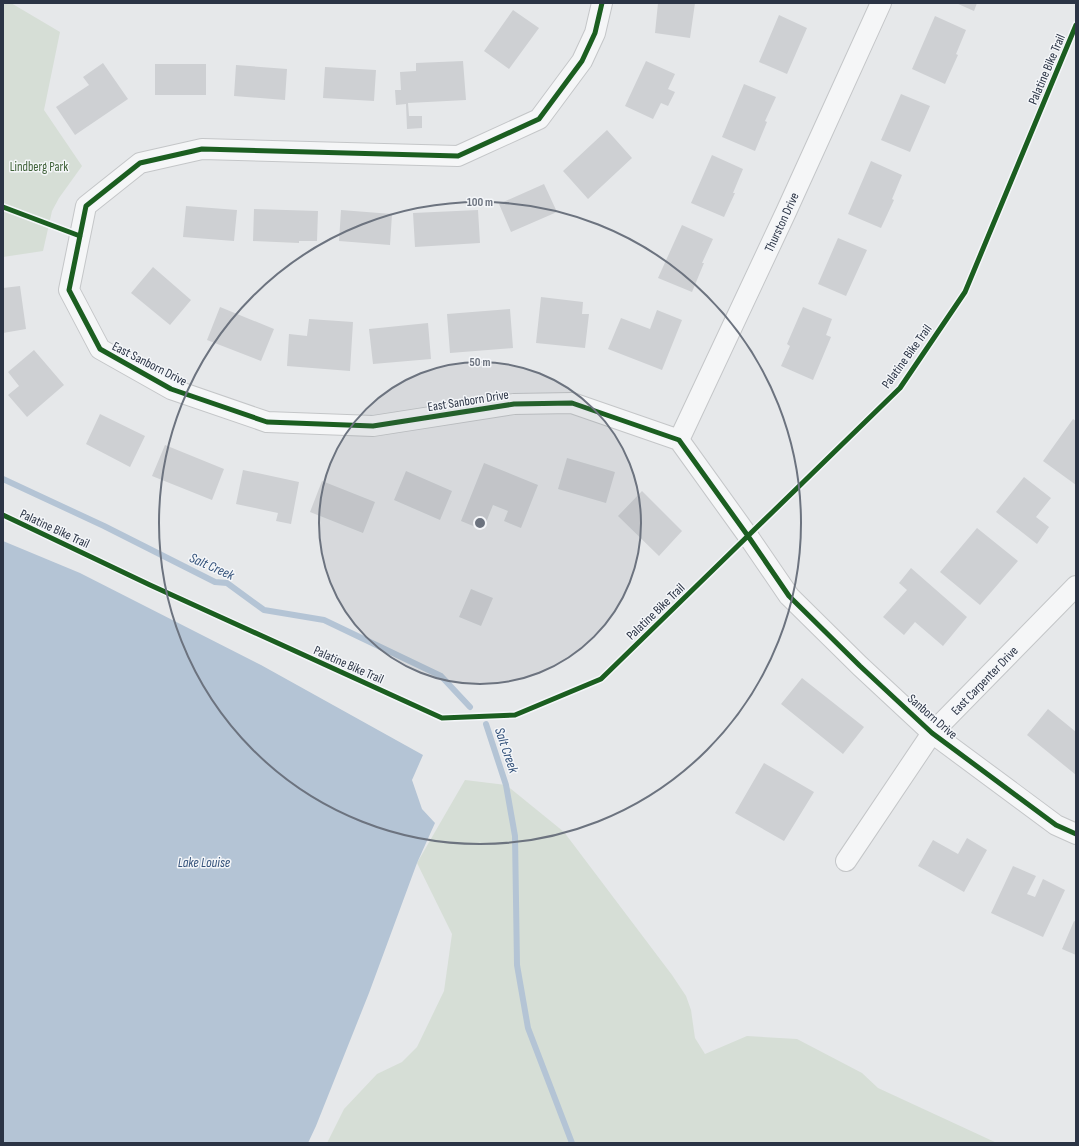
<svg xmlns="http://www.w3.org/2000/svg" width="1079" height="1146" viewBox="0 0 1079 1146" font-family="'Sofia Sans Condensed',sans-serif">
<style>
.green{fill:#d6ded6}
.water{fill:#b4c4d5}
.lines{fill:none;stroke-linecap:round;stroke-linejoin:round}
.stream{stroke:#b4c4d5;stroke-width:6}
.building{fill:#ced0d3}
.minor-casing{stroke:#c4c6c8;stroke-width:22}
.minor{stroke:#f5f6f7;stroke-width:20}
.cycleway-casing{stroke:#f4f6f9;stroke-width:8}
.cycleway{stroke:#1b5e20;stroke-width:5}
.ring{fill:none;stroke:#6c737f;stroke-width:2}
.labels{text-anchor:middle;stroke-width:3;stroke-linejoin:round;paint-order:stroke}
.street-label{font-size:13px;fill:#2b3445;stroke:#f4f6f9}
.park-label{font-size:13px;fill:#3f6138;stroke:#f4f6f9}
.water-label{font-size:14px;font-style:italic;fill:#34527a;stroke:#f4f6f9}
.centre{fill:#6c737f;stroke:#f4f6f9;stroke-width:2}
.ring-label{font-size:12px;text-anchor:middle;font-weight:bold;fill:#6c737f;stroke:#f4f6f9;stroke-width:3;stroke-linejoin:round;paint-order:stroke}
</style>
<rect width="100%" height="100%" fill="#e6e8ea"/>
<path class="green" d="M3,3h8l49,29 -16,78 38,56 -23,32 -7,13 -9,40 -40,6z
M465,780l41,5 58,47 108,143 14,21 5,14 4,28 10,16 42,-18 50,3 65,34 16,15 119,55h-670l17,-34 33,-35 25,-12 15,-15 27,-56 8,-57 -35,-71z"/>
<path class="water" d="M3,541l77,32 181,92 162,90 -11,25 10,29 13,14 -18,40 -48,130 -53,133 -8,17h-305z"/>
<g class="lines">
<path class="stream" d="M3,479l101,47 111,56 12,1 37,27 60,10 117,56 29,31
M486,724l20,61 9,51 2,129 11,63 44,115"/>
</g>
<path class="building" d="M658,3h37l-5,35 -35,-5z
M956,3h21l-3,8z
M513,10l26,18 -30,41 -25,-18z
M779,15l28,13 -20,46 -28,-12z
M935,16l31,14 -10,24 2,1 -13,29 -33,-15z
M463,61l3,39 -58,3 1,13h13v12l-15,1 -1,-25 -10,1 -1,-15h6l-1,-18 16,-1v-8z
M646,61l29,13 -7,15 7,3 -7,14 -7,-3 -8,16 -28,-13z
M103,63l25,36 -53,36 -19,-28 33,-22 -6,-8z
M155,64h51v31h-51z
M236,65l51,4 -2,31 -51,-4z
M325,67l51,3 -2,31 -51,-3z
M744,84l32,13 -11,24 2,1 -12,29 -33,-14z
M901,94l29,12 -20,46 -29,-12z
M607,130l25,28 -44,41 -25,-28z
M712,155l31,14 -10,24h2l-11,24 -33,-14z
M871,161l31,14 -10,24 2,1 -13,28 -33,-14z
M544,184l13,28 -46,20 -12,-28z
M186,206l51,4 -3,31 -51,-4z
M254,209l64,2 -1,30h-18v2l-46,-2z
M341,210l51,4 -2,31 -51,-4z
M478,210l2,33 -65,4 -2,-34z
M682,225l31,14 -11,24h2l-12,29 -34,-14z
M838,238l29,12 -21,46 -28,-12z
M153,267l38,33 -21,25 -39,-32z
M20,286l6,43 -23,4v-45z
M541,297l42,5 -1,12h7l-4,34 -49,-5z
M220,307l54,22 -13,32 -54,-21z
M803,307l29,12 -6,16 5,2 -18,43 -32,-14 9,-20 -3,-2z
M510,309l3,39 -63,5 -3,-39z
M657,310l25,10 -20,50 -54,-21 13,-31 29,11z
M309,319l44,3 -3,49 -63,-5 2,-32 18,2z
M428,323l3,36 -58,5 -4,-35z
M34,350l30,35 -37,32 -19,-22 11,-9 -11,-14z
M100,414l45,22 -15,31 -44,-23z
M1073,419l3,2v64l-33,-24z
M165,445l59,24 -12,31 -60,-24z
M567,458l48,14 -9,31 -48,-14z
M484,463l54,22 -17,43 -17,-7 4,-10 -15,-6 -10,25 -22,-9z
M243,470l56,12 -8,42 -15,-3 2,-8 -42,-9z
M406,471l46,20 -12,29 -46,-20z
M1024,477l27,21 -15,19 13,10 -12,17 -41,-32z
M322,481l53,21 -12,31 -53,-21z
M642,491l40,40 -23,25 -41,-40z
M977,528l41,33 -38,44 -40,-33z
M911,568l56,49 -24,29 -28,-24 -11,13 -21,-18 24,-27 -8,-7z
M471,589l22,9 -12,28 -22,-9z
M802,678l62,49 -21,27 -62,-50z
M1048,709l28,23v43l-49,-40z
M764,763l50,29 -30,49 -49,-28z
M967,838l20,12 -23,42 -46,-26 15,-26 25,14z
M1013,866l23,10 -9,18 8,3 8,-18 22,11 -22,47 -52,-24z
M1074,921l2,1v33l-14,-6z"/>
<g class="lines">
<defs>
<path id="minor" d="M602,3l-7,30 -13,28 -43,58 -81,37 -256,-7 -62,14 -54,43 -17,84 31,59 71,40 96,33 106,4 141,-22 58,-1 107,37 69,96 41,60 71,70 72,67 124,92 20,9
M679,440l107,-228 95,-209
M846,861l86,-128 144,-147"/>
</defs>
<use href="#minor" class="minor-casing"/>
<use href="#minor" class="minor"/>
<defs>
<path id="cycleway" d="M602,3l-7,30 -13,28 -43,58 -81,37 -256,-7 -62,14 -54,43 -17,84 31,59 71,40 96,33 106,4 141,-22 58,-1 107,37 69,96 41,60 71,70 72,67 124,92 20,9
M3,207l77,29
M3,515l147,70 292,133 73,-3 86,-36 299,-291 65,-96 111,-267"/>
</defs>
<use href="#cycleway" class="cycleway-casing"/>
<use href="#cycleway" class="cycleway"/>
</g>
<circle cx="480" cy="523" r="161" fill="#6c737f" fill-opacity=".12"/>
<g class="ring">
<circle cx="480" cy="523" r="161"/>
<circle cx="480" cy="523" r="321"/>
</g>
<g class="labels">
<g class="street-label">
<text transform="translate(1046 69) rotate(-67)" y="5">Palatine Bike Trail</text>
<text transform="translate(781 222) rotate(-65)" y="5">Thurston Drive</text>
<text transform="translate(906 356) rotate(-54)" y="5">Palatine Bike Trail</text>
<text transform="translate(150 363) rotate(27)" y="5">East Sanborn Drive</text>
<text transform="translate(468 400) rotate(-9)" y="5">East Sanborn Drive</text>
<text transform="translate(55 528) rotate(25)" y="5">Palatine Bike Trail</text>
<text transform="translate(655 611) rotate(-44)" y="5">Palatine Bike Trail</text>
<text transform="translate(349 664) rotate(24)" y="5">Palatine Bike Trail</text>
<text transform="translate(984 680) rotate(-46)" y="5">East Carpenter Drive</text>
<text transform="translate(933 716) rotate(41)" y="5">Sanborn Drive</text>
</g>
<g class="park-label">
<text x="39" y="171">Lindberg Park</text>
</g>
<g class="water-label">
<text transform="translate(212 566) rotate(24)" y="5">Salt Creek</text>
<text transform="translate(507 750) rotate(71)" y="5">Salt Creek</text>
<text x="204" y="867">Lake Louise</text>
</g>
</g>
<circle cx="480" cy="523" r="6" class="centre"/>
<g class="ring-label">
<text x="480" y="206">100 m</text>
<text x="480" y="366">50 m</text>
</g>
<rect width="1079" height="1146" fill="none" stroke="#2b3445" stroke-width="8"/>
</svg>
